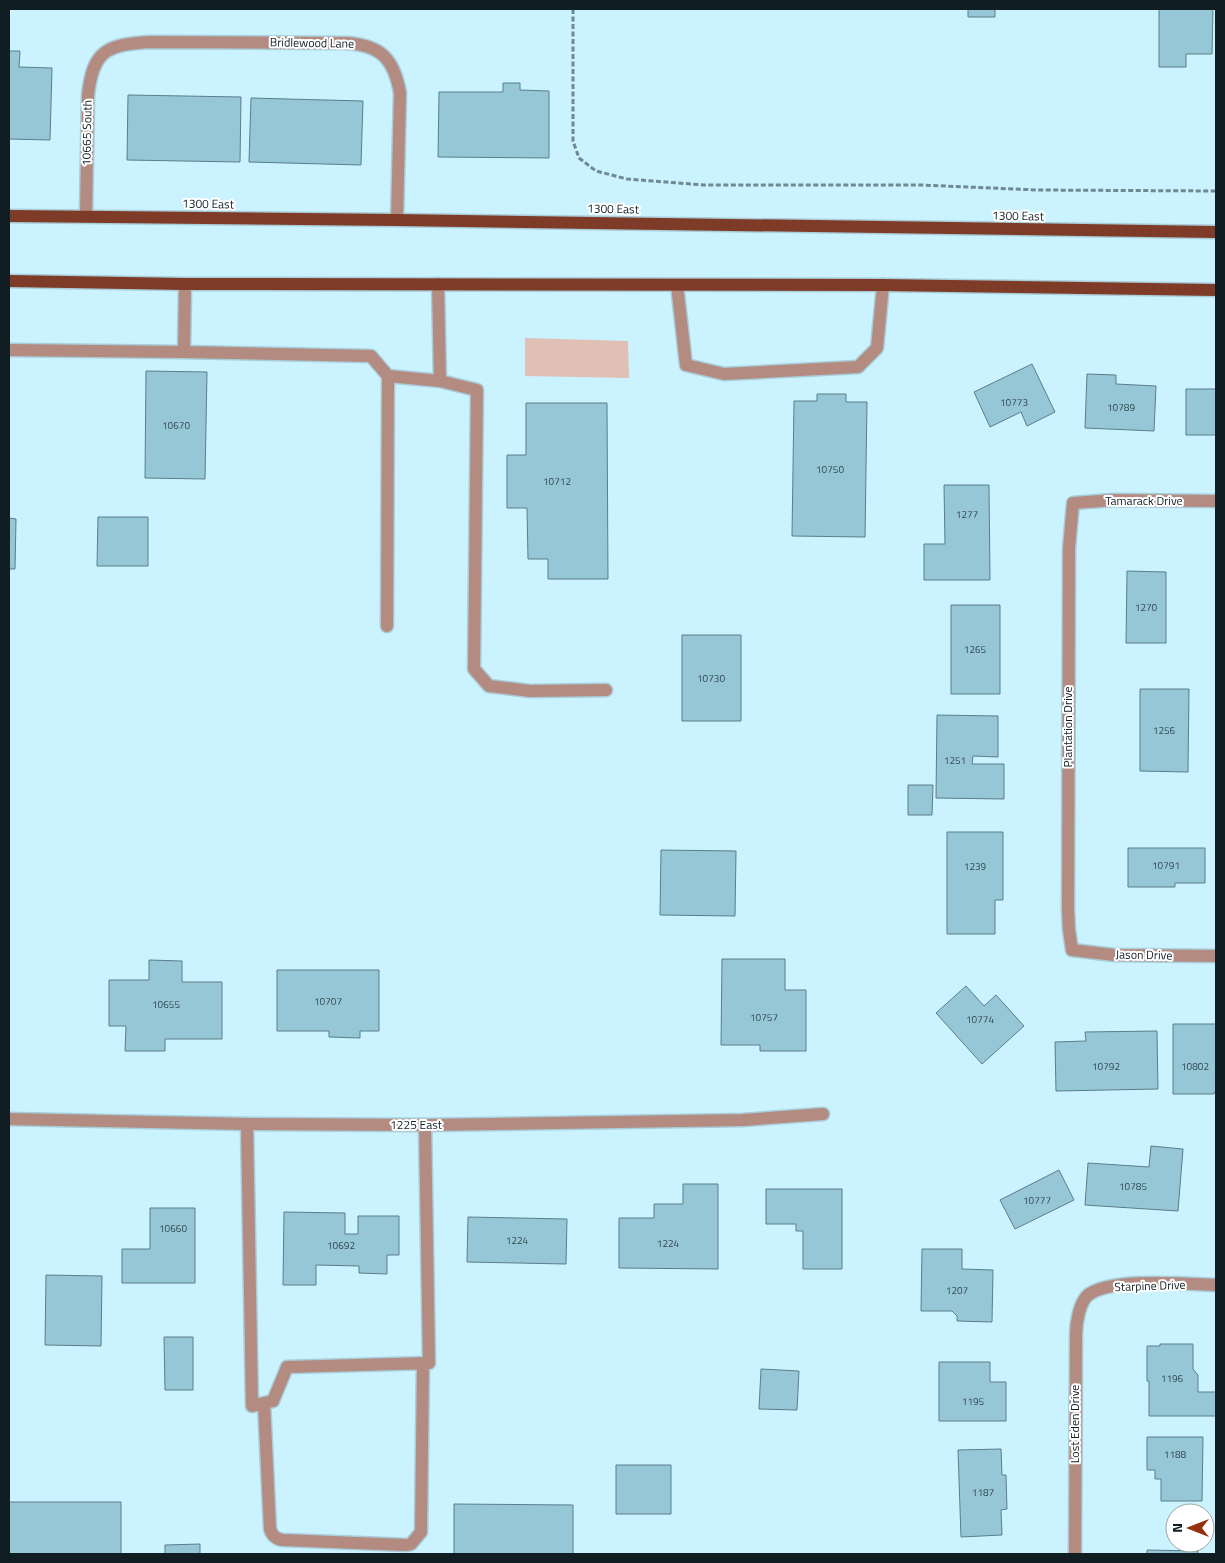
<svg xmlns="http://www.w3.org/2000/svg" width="1225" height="1563" viewBox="0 0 1225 1563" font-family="'Titillium Web',sans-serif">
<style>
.green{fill:#e0bfb5}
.building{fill:#96c7d6;stroke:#5a7e89}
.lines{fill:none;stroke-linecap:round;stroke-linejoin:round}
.service-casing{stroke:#a9ccd7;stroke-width:15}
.minor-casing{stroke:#a9ccd7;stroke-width:15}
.primary-casing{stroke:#a9ccd7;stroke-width:15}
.path{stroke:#6e8992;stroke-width:3;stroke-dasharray:5 2.5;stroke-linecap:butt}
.service{stroke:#b38b80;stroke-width:12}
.minor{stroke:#b38b80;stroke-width:12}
.primary{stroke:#7e3b28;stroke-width:12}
.labels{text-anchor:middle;stroke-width:4;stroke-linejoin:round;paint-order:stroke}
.number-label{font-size:10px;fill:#324850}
.street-label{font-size:12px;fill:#101e23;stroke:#fff}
</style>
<rect width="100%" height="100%" fill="#cbf2ff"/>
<path class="green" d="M525,338l103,3 1,37 -104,-2z"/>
<path class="building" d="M968,9h27v8h-27z
M1159,9h54l-1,45h-26v13h-27z
M9,51h11l-1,16 33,1 -2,72 -41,-1z
M503,83h17v7l29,1v67l-111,-1 1,-65h64z
M128,95l113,2 -1,65 -113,-2z
M251,98l112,3 -2,64 -112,-3z
M1032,364l23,48 -28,14 -6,-14 -31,15 -16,-35z
M146,371l61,1 -2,107 -60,-1z
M1087,374l29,1v9l40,2 -2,45 -69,-3z
M1186,389h30v46h-30z
M817,394h29v8h21l-2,135 -73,-1 2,-135h23z
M526,403h81l1,176h-60v-20h-20l-1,-51h-20v-53h19z
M944,485h45l1,95h-66v-36h21z
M98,517h50v49h-51z
M9,518l7,1 -1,50h-6z
M1127,571l39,1v71h-40z
M951,605h49v89h-49z
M682,635h59v86h-59z
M1140,689h49l-1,83 -48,-1z
M937,715l61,1v41l-25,-1 -1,8h32v35l-68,-1z
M908,785h25l-1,30h-24z
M947,832h56v68h-8v34h-48z
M1128,848h77v35h-30v4h-47z
M661,850l75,1 -1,65 -75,-1z
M722,959h63v31h21v61h-46v-6h-39z
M149,960l33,1v21h40v57h-57v12h-40l1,-25h-17v-46h40z
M277,970h102v61h-19v7l-31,-1v-6h-52z
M966,986l18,20 12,-11 28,31 -42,38 -46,-51z
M1173,1024h43v68h-2v2h-41z
M1157,1031l1,58 -102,2 -1,-49 31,-1 -1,-9z
M1151,1146l32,3 -5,62 -93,-6 3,-42 61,4z
M1059,1170l15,30 -59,29 -15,-29z
M683,1184h35v85l-99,-1v-50h35v-14h29z
M766,1189h76v80h-39v-38h-7v-7h-30z
M150,1208h45v75h-73v-34h28z
M284,1212l61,1v21h13v-18h41v39h-12v19l-28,-1v-7l-43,-1v20h-33z
M468,1217l99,2 -1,45 -99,-2z
M922,1249h40v20l31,1 -1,52 -35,-1v-5l-5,-5h-31z
M46,1275l56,1 -1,70 -56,-1z
M164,1337h29v53h-28z
M1160,1344h33v25l5,6v17h18v24h-67v-35h-2v-35h13z
M939,1362h51v20h16v39h-67z
M761,1369l38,2 -2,39 -38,-1z
M1147,1437h56l-1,64h-41v-22h-6v-9h-8z
M1001,1449l1,26h4l1,34 -6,1 1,25 -41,2 -3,-87z
M616,1465h55v49h-55z
M9,1502h112v52h-112z
M454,1504l119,1v49h-119z
M200,1544v10h-35v-9z
M1147,1550l51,1v3h-51z"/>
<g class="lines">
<defs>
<path id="service" d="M438,284l2,97 37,9 -3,279 15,17 41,5 76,-1
M677,285l9,80 38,9 134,-7 19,-19 6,-63
M9,350l175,2 1,-68
M184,352l187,4 17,20 52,5
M387,626l1,-250
M247,1124l5,282 21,-5 14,-34 142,-4 -4,-238
M264,1403l6,126c2,6 5,10 13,11l124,5 4,-1 10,-12 2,-169"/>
<path id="minor" d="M86,216l2,-121c5,-44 18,-50 60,-53l198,1c35,2 48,16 54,50l-3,127
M1216,501l-102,-1 -41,3 -4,45 -1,361 1,21 3,20 42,5 102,1
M9,1119l238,5 178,1 318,-5 80,-6
M1075,1554l1,-219c0,-11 3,-32 12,-40 23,-18 98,-11 128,-10"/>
<path id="primary" d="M9,216l388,4 819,12
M9,281l176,3 698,1 333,5"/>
</defs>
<use href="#service" class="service-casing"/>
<use href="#minor" class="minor-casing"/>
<use href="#primary" class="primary-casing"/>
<path class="path" d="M573,9v132l6,17 17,13 31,8 77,6h217l116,5 179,1"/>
<use href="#service" class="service"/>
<use href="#minor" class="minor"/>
<use href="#primary" class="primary"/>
</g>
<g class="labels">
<g class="number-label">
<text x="1014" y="406">10773</text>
<text x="1121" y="411">10789</text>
<text x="176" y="429">10670</text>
<text x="830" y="473">10750</text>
<text x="557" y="485">10712</text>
<text x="967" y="518">1277</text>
<text x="1146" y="611">1270</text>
<text x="975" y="653">1265</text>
<text x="711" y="682">10730</text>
<text x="1164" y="734">1256</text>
<text x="955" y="764">1251</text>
<text x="1166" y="869">10791</text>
<text x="975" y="870">1239</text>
<text x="328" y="1005">10707</text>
<text x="166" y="1008">10655</text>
<text x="764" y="1021">10757</text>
<text x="980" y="1023">10774</text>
<text x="1106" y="1070">10792</text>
<text x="1195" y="1070">10802</text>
<text x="1133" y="1190">10785</text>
<text x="1037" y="1204">10777</text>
<text x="173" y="1232">10660</text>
<text x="517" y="1244">1224</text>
<text x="668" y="1247">1224</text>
<text x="341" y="1249">10692</text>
<text x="957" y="1294">1207</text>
<text x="1172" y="1382">1196</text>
<text x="973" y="1405">1195</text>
<text x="1175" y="1458">1188</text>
<text x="983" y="1496">1187</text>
</g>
<g class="street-label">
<text transform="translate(312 43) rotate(1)" y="4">Bridlewood Lane</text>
<text transform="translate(87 133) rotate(-89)" y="4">10665 South</text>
<text transform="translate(208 204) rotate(1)" y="4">1300 East</text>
<text transform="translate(613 209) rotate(1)" y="4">1300 East</text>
<text transform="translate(1018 216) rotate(1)" y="4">1300 East</text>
<text x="1144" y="505">Tamarack Drive</text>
<text transform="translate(1068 727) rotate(-90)" y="4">Plantation Drive</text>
<text transform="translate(1144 955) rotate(1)" y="4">Jason Drive</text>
<text x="416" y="1129">1225 East</text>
<text transform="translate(1150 1286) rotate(-2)" y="4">Starpine Drive</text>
<text transform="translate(1075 1424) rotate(-90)" y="4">Lost Eden Drive</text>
</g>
</g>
<rect width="1225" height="1563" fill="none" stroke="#101e23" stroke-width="20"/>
<g transform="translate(1190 1528) rotate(270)"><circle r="24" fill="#ffffff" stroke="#9fa5a7"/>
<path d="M0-4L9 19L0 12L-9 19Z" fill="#97300e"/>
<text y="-8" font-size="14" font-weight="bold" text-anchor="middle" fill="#101e23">N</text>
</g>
</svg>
